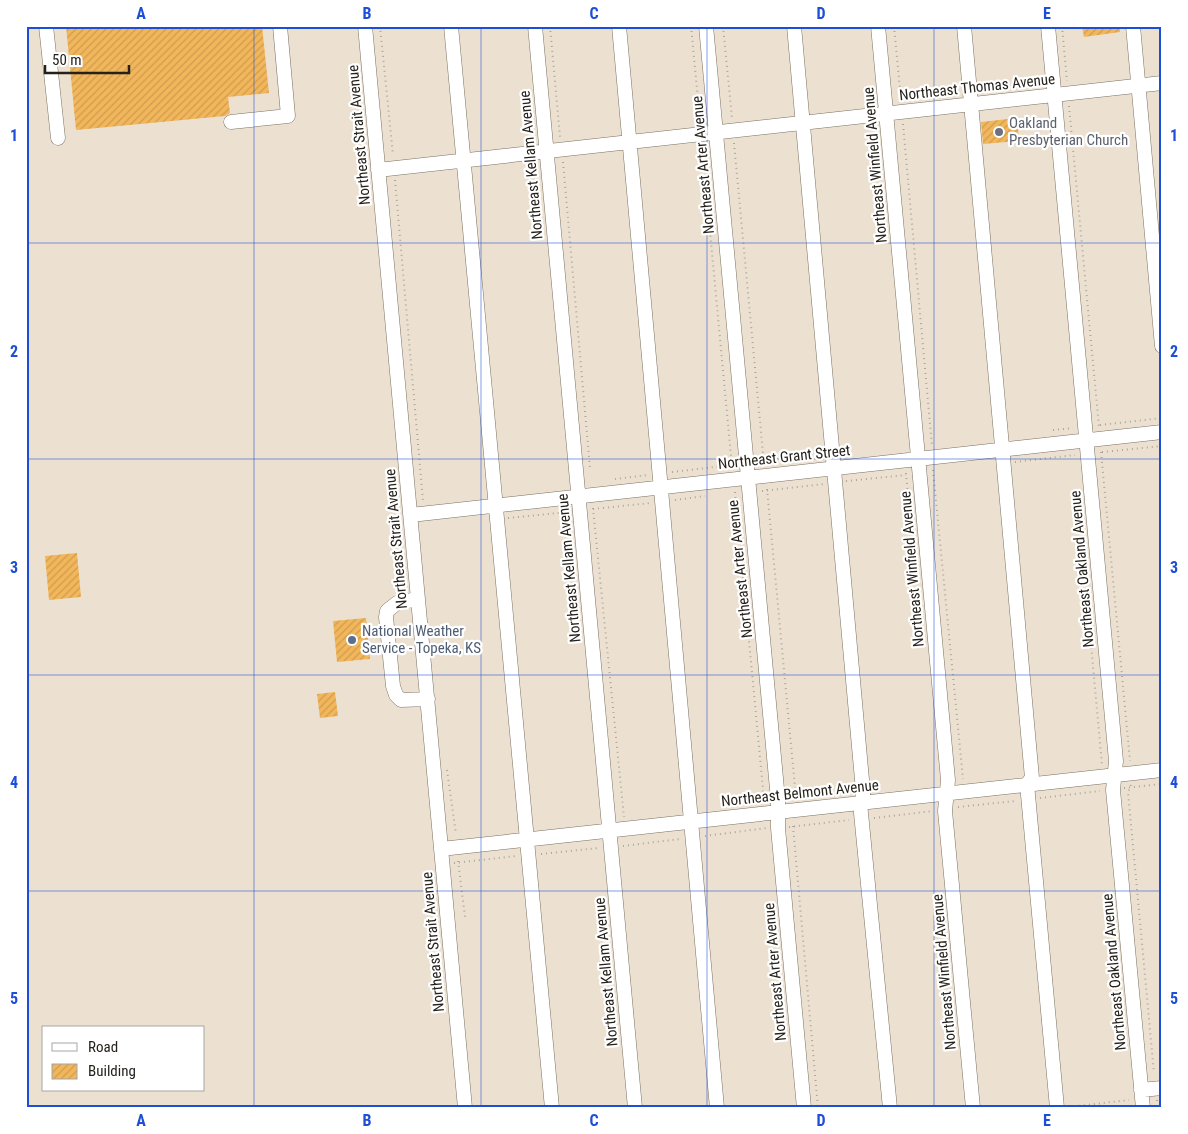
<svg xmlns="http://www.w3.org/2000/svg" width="1188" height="1134" viewBox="0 0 1188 1134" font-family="'Roboto Condensed',sans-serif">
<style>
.building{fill:url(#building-hatch)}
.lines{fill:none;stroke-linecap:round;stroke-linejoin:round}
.minor-casing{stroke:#7b7063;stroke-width:15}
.path{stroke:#aea598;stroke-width:2;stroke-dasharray:1 4;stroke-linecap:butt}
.minor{stroke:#fff;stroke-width:14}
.grid{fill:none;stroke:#1d4ed8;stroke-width:1;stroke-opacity:0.55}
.worship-dot{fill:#6b7280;stroke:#fff;stroke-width:2}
.service-dot{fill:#5c6f8a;stroke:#fff;stroke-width:2}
.labels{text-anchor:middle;stroke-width:4.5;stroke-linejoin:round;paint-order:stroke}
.street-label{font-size:15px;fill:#25211b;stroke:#fff}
.worship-label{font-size:15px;fill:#5b616d;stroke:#fff;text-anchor:start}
.service-label{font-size:15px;fill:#4e5e75;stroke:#fff;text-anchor:start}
.neatline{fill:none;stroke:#1d4ed8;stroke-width:2}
.grid-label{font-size:16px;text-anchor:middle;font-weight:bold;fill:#1d4ed8}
</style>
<defs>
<pattern id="building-hatch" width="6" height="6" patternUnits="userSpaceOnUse" patternTransform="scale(1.25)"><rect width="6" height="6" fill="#f2b65b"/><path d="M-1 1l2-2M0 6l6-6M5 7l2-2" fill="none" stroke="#cf9c4f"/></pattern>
</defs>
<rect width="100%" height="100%" fill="#ece1d1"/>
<path class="building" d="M66,26h196l7,67 -41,4 2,16 -5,3 -149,14z
M1082,26h38v6l-36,5z
M1017,118l2,23 -36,3 -2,-22z
M77,553l4,44 -32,3 -4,-44z
M366,618l4,41 -33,3 -4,-41z
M335,692l3,24 -18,2 -3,-24z"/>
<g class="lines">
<defs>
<path id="minor" d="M46,26l12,112
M365,26l100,1082
M451,26l101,1082
M535,26l100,1082
M619,26l98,1082
M706,26l72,774v28l26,280
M794,26l69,765v6l-3,6 30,305
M878,26l70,754 -3,31 28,297
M964,26l68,752 -5,6 30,324
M1048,26l68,735 -3,29 30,318
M1133,26l29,320
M231,122l57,-6 -8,-90
M378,170l784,-87
M411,515l751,-83
M418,599l-21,4 -10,8 -1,6 7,69 3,9 5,5 27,-1
M441,849l721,-79
M1141,1090l21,-2"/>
</defs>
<use href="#minor" class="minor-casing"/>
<path class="path" d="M380,26l13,129
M550,26l10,111
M691,26l9,95
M723,26l9,92
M894,26l7,74
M1062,26l5,55
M1069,106l30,321
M903,124l29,322
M734,143l30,321
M702,146l30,321
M563,162l27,306
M534,166l7,69
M395,180l28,321
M1100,425l62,-7
M1053,430l20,-2
M1101,452l29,309
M1102,452l60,-6
M1015,462l60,-7
M759,463l20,-2
M933,470l30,309
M672,472l60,-7
M906,473l6,65
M615,479l33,-4
M846,481l60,-6
M767,489l29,309
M762,491l62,-7
M735,492l29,308
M675,500l30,-4
M593,508l31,309
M593,509l57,-6
M508,518l60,-6
M1085,578l17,187
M447,770l9,64
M1131,785l-3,7 26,281
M1124,788l38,-4
M1040,798l60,-7
M958,807l57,-6
M874,818l59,-7
M793,826l25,282
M789,827l60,-7
M705,836l62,-8
M623,846l57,-7
M541,854l57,-6
M458,861l7,56
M454,863l62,-7
M1157,1100v8
M1069,1107l60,-7"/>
<use href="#minor" class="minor"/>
</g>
<path class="grid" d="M254,26v1082M481,26v1082M707,26v1082M934,26v1082M26,243h1136M26,459h1136M26,675h1136M26,891h1136"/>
<circle class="worship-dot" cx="999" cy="132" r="5"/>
<circle class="service-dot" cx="352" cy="640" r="5"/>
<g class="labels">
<g class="street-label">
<text transform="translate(977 87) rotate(-6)" y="5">Northeast Thomas Avenue</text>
<text transform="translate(359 135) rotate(-95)" y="5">Northeast Strait Avenue</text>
<text transform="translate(531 165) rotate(-95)" y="5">Northeast Kellam Avenue</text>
<text transform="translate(703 165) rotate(-95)" y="5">Northeast Arter Avenue</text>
<text transform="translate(875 165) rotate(-95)" y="5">Northeast Winfield Avenue</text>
<text transform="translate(784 457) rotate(-6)" y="5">Northeast Grant Street</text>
<text transform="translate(396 539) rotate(-95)" y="5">Northeast Strait Avenue</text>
<text transform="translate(569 568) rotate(-95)" y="5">Northeast Kellam Avenue</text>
<text transform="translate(740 569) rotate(-96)" y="5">Northeast Arter Avenue</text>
<text transform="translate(912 569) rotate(-95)" y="5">Northeast Winfield Avenue</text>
<text transform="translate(1082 569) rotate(-95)" y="5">Northeast Oakland Avenue</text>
<text transform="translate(800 793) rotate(-6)" y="5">Northeast Belmont Avenue</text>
<text transform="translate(433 942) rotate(-95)" y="5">Northeast Strait Avenue</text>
<text transform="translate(606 972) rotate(-95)" y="5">Northeast Kellam Avenue</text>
<text transform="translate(775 972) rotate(-95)" y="5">Northeast Arter Avenue</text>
<text transform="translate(944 972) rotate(-95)" y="5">Northeast Winfield Avenue</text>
<text transform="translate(1114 972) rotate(-95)" y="5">Northeast Oakland Avenue</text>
</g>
<g class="worship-label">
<text x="1009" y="128">Oakland<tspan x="1009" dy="17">Presbyterian Church</tspan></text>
</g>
<g class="service-label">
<text x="362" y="636">National Weather<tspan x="362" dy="17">Service - Topeka, KS</tspan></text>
</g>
</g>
<rect width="1188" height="1134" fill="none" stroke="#ffffff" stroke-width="55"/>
<rect x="42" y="1026" width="162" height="65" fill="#ffffff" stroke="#a8a6a4"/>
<rect x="52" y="1043" width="25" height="8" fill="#ffffff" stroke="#a8a6a4"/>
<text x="88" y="1052" font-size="15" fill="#25211b">Road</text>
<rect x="52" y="1064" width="25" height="15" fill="url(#building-hatch)" stroke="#a8a6a4"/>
<text x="88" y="1076" font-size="15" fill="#25211b">Building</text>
<path d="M45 65v8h84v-8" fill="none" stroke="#25211b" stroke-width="2.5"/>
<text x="52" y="65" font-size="15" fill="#25211b" stroke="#ffffff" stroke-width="4" paint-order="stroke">50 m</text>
<rect x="28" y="28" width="1132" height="1078" class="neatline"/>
<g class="grid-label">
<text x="141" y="19">A</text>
<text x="367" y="19">B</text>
<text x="594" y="19">C</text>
<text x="821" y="19">D</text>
<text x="1047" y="19">E</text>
<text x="14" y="141">1</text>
<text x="1174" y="141">1</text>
<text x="14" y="357">2</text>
<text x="1174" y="357">2</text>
<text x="14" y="573">3</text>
<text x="1174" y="573">3</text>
<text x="14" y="788">4</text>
<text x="1174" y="788">4</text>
<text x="14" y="1004">5</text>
<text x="1174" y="1004">5</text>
<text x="141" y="1126">A</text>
<text x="367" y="1126">B</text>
<text x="594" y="1126">C</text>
<text x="821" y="1126">D</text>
<text x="1047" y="1126">E</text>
</g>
</svg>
